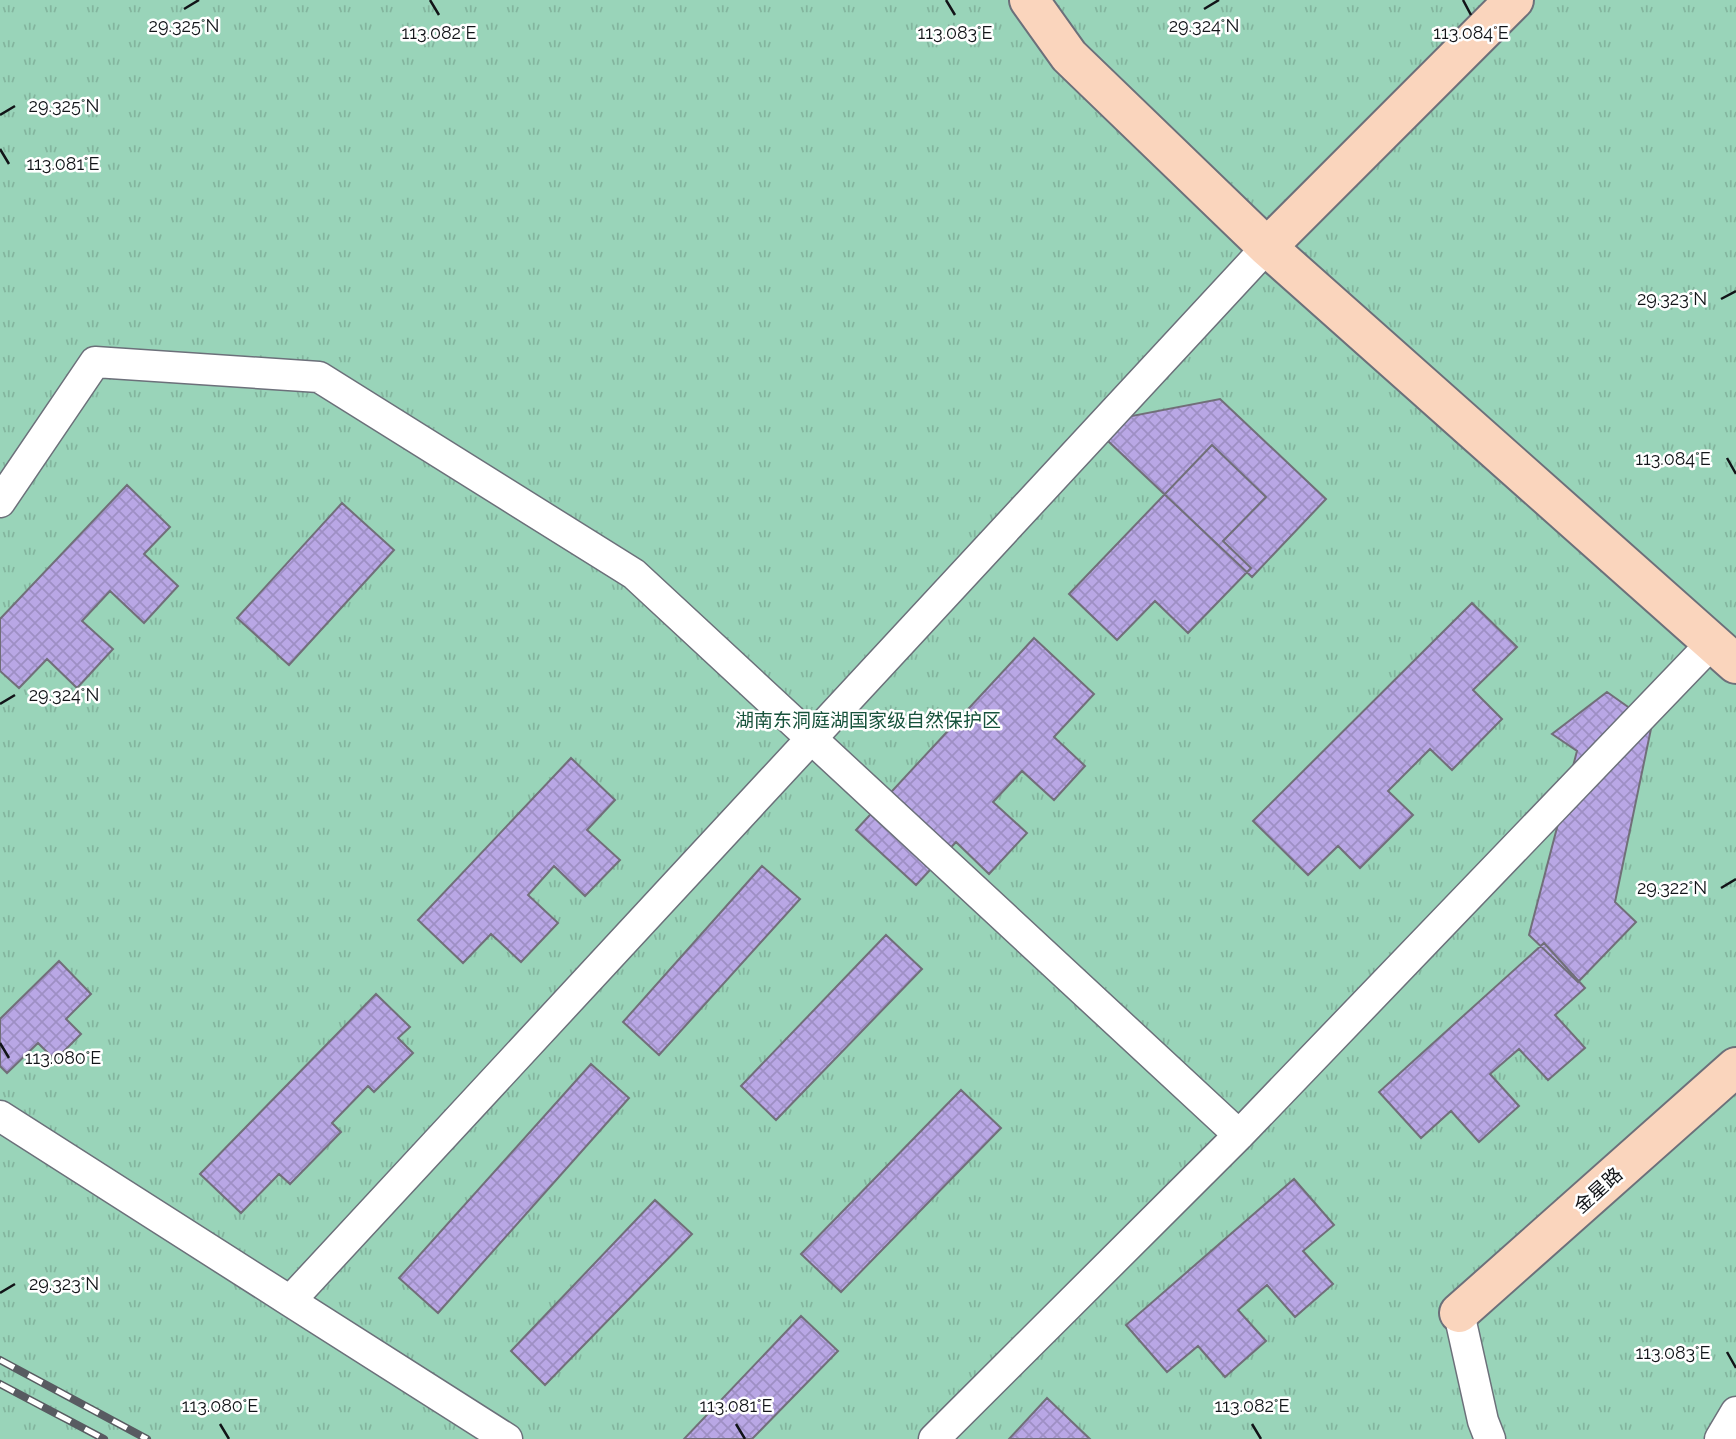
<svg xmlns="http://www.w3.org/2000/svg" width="1736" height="1439" viewBox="0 0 1736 1439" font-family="Raleway,'Noto Sans SC',sans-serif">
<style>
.grass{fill:url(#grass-tufts)}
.building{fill:url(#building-cross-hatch);stroke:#716f79;stroke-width:2}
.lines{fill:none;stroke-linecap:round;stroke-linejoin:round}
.street-casing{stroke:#6c707a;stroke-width:33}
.secondary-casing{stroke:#6c707a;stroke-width:42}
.street{stroke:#fff;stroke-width:30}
.secondary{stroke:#fad5bd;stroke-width:38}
.rail-casing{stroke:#585b61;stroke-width:8}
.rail{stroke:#fff;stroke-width:5;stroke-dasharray:16;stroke-linecap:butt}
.ticks{fill:none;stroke:#121418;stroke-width:2.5}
.labels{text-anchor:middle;stroke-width:5;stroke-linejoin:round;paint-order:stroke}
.park-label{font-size:19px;fill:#17533c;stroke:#fff}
.street-label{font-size:19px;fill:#121418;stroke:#fff}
.ticks-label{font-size:18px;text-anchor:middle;fill:#121418;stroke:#fff;stroke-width:5;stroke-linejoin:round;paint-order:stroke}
</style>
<defs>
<pattern id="grass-tufts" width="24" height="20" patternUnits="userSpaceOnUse" patternTransform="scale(1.75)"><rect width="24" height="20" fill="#99d4b9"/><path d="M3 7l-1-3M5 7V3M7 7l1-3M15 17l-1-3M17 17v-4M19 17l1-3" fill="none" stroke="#83b59e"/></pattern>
<pattern id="building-cross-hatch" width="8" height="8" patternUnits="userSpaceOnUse" patternTransform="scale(1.75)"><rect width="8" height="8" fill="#b9a7e5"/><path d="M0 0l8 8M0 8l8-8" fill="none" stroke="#9e8fc4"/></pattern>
</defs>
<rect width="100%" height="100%" fill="#ecf0fc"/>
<path class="grass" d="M0,0h1736v1439h-1736z"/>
<path class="building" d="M1220,399l106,100 -74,78 -162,-153z
M1212,445l54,52 -43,44 28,27 -63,65 -33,-32 -38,39 -48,-46z
M127,485l43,42 -26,27 34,32 -34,37 -34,-32 -28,30 31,28 -36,39 -30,-29 -28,29 -19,-17v-52z
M342,503l52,47 -105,115 -52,-47z
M1472,603l45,44 -44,43 29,29 -50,51 -22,-21 -42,42 25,24 -53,53 -22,-22 -30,29 -55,-54z
M1034,638l60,56 -40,43 31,29 -31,34 -32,-29 -29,31 34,31 -38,41 -33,-32 -40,43 -60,-55z
M1607,692l45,32 -37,178 21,20 -58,60 -49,-47 48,-184 -25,-17z
M571,758l44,42 -28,30 33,30 -35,36 -31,-30 -26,29 30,28 -37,39 -30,-28 -28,29 -45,-43z
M762,866l38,33 -141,156 -36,-33z
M886,935l36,34 -146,151 -35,-34z
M1544,943l41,45 -30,27 30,33 -37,32 -29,-31 -29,25 29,32 -40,36 -28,-31 -30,27 -42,-46z
M59,961l32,33 -25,25 15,15 -26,26 -17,-17 -31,30 -7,-7v-47z
M376,994l34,33 -12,11 15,15 -39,39 -6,-6 -36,37 9,9 -51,52 -11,-10 -38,39 -41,-39z
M591,1064l38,34 -191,215 -39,-35z
M961,1090l40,38 -160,164 -40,-38z
M1294,1179l40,46 -31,26 30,33 -38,33 -28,-32 -29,25 28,31 -41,36 -27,-31 -31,26 -41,-47z
M655,1200l37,34 -147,151 -34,-34z
M801,1316l37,35 -86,88h-68z
M1047,1398l43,41h-81z"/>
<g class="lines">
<defs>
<path id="street" d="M0,502l95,-140 224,15 315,197 605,561
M0,1116l290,185
M1459,1313l24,108 7,18
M507,1439l-217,-138 977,-1054
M934,1439l305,-304 472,-491
M1720,1439l16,-27"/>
<path id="secondary" d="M1029,0l40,56 198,191 469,417
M1267,247l247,-247
M1459,1313l277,-246"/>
</defs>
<use href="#street" class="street-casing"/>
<use href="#secondary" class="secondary-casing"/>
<use href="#street" class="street"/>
<use href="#secondary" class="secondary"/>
<defs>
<path id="rail" d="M0,1360l147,79
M0,1384l104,55"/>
</defs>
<use href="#rail" class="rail-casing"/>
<use href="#rail" class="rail"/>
</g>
<path class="ticks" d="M430,0l9,15M946,0l9,15M1463,0l8,15M184,9l15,-9M1204,9l15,-9M0,115l15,-9M0,149l9,15M1721,299l15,-8M1727,458l9,16M0,704l15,-9M1721,888l15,-9M0,1043l9,15M0,1293l15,-9M1727,1352l9,16M220,1424l9,15M736,1424l9,15M1252,1424l9,15"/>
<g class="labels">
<g class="park-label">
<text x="868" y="727">湖南东洞庭湖国家级自然保护区</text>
</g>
<g class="street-label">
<text transform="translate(1598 1190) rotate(-42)" y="7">金星路</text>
</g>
</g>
<g class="ticks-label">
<text x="184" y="32">29.325°N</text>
<text x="1204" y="32">29.324°N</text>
<text x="439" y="39">113.082°E</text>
<text x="1471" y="39">113.084°E</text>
<text x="955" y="39">113.083°E</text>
<text x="64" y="112">29.325°N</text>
<text x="63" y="170">113.081°E</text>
<text x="1672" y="305">29.323°N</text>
<text x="1673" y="465">113.084°E</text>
<text x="64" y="701">29.324°N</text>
<text x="1672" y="894">29.322°N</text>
<text x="63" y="1064">113.080°E</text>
<text x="64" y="1290">29.323°N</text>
<text x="1673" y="1359">113.083°E</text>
<text x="220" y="1412">113.080°E</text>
<text x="736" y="1412">113.081°E</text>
<text x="1252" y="1412">113.082°E</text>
</g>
</svg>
